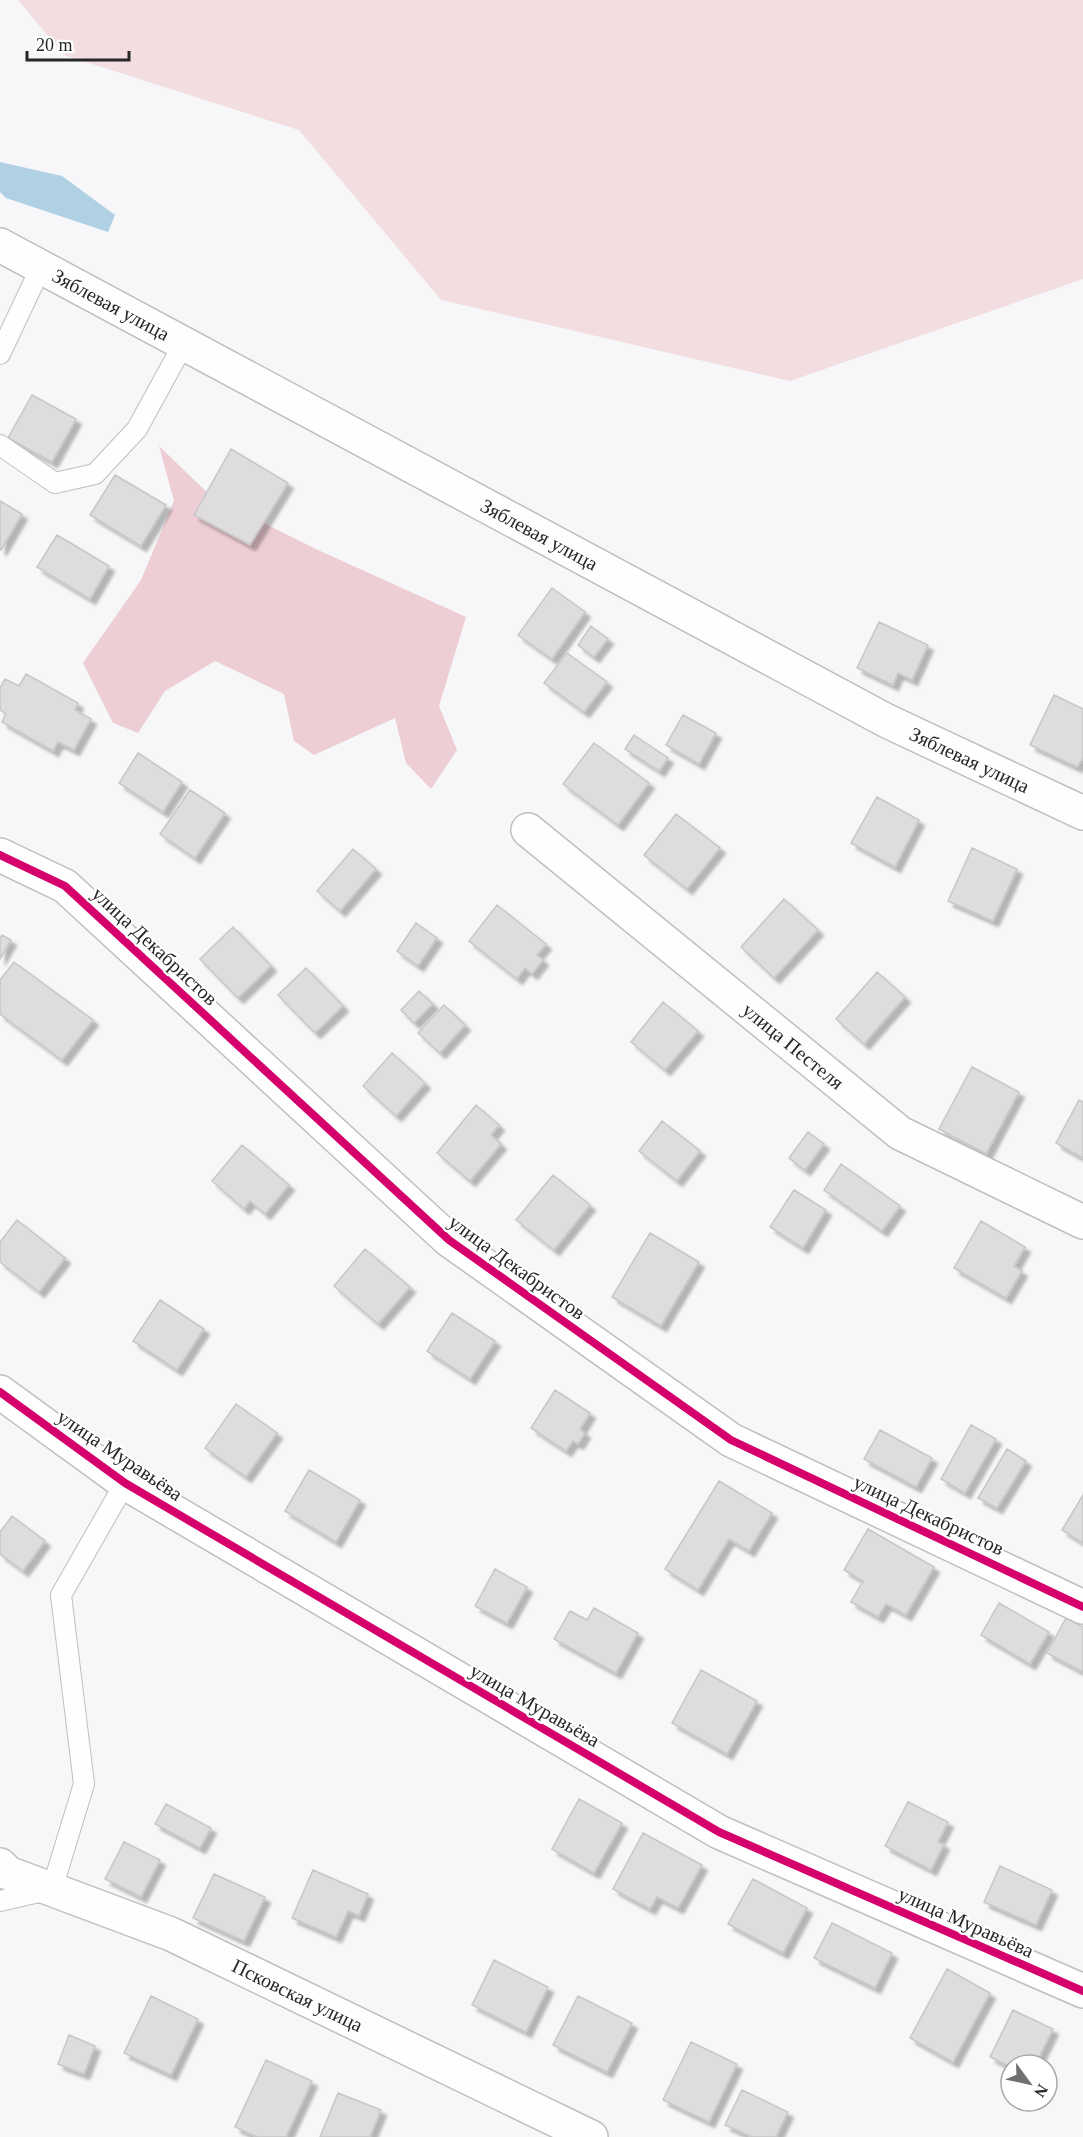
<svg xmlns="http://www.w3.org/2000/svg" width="1083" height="2137" viewBox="0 0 1083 2137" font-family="Georgia,serif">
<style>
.green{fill:#f2dde1}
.forest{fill:#edced4}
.water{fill:#b0d0e4}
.building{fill:#dedcde;stroke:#c8c6c8;stroke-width:1.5;filter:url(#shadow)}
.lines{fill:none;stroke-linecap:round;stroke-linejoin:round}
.lane-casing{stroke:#bfbec0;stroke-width:22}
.street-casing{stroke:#bfbec0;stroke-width:36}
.lane{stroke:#fefefe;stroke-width:20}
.street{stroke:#fefefe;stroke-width:33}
.cycleway-casing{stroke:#fff;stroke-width:11}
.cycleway{stroke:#d6006c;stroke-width:8}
.labels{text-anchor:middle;stroke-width:4.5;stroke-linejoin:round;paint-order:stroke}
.street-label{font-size:20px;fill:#272628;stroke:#fff}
</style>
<defs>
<filter id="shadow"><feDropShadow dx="5.5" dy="5.5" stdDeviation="1.5" flood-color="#0004"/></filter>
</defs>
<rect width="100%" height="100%" fill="#f7f6f8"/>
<path class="green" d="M18,0h1065v279l-293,102 -349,-81 -142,-170 -235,-75z"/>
<path class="forest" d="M159,446l54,52 105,52 148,67 -27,89 18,44 -26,39 -25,-26 -11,-45 -81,37 -20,-14 -10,-47 -69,-33 -50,30 -27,42 -25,-10 -30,-60 58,-83 33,-79z"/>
<path class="water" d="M0,162l62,14 53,39 -7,17 -102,-34 -6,-6z"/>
<path class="building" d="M32,395l44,24 -24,43 -44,-24z
M231,449l57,34 -38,62 -56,-30z
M115,475l51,30 -25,41 -51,-31z
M0,501l22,13 -21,36 -1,-1z
M57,535l52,31 -19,33 -53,-32z
M552,588l33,24 -33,47 -34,-24z
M879,622l49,23 -16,35 -14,-7 -5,12 -36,-17z
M591,626l17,13 -14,18 -16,-12z
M567,653l40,29 -23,30 -40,-29z
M26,674l52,29 -3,7 16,9 -17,31 -16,-8 -5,9 -51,-29 4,-8 -6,-4v-22l5,-9 14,7z
M1054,695l29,14v49l-6,9 -47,-22z
M683,715l33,18 -17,31 -33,-19z
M634,735l34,23 -9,13 -34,-22z
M594,743l55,40 -31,42 -55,-41z
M138,753l44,29 -19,30 -44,-29z
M190,790l35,23 -30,45 -35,-24z
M877,797l42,23 -24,47 -44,-24z
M676,814l44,34 -33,41 -43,-34z
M972,848l45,21 -24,52 -45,-20z
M353,849l23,20 -36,42 -23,-20z
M784,899l34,31 -44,48 -33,-31z
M497,905l49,39 -9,11 6,5 -11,14 -7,-6 -8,11 -48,-38z
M416,923l21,15 -19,28 -21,-15z
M233,927l38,39 -33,32 -38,-39z
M2,935l9,5 -11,19v-21z
M14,962l79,58 -31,40 -62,-46v-34z
M306,968l37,38 -28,27 -37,-38z
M877,972l28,25 -41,47 -28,-25z
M419,991l14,13 -19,19 -13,-13z
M663,1002l35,29 -33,39 -34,-28z
M444,1005l21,20 -25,28 -22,-20z
M392,1053l33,30 -29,33 -33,-30z
M972,1067l47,25 -33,62 -47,-25z
M1079,1100l4,2v56l-27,-15z
M476,1105l23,20 -8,10 10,9 -31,37 -33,-28z
M662,1121l38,30 -23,30 -38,-30z
M808,1132l16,12 -19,26 -16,-12z
M242,1145l47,40 -24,29 -15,-13 -6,8 -32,-28z
M841,1164l59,42 -18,25 -58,-41z
M553,1175l37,30 -36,45 -38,-30z
M794,1190l32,20 -23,38 -33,-21z
M17,1220l48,38 -26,34 -39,-30v-20z
M981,1221l44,26 -11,19 8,5 -16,27 -52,-30z
M650,1233l49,29 -38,64 -49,-29z
M365,1249l45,38 -32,37 -44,-38z
M160,1300l44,29 -27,41 -44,-29z
M452,1313l43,28 -25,38 -43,-28z
M555,1390l35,23 -10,16 5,4 -7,11 -5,-3 -7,10 -35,-23z
M236,1404l41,29 -31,44 -41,-29z
M971,1425l25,14 -31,54 -24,-14z
M880,1430l52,28 -16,29 -52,-28z
M1007,1449l19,12 -29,47 -19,-10z
M309,1470l51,30 -24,42 -51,-31z
M719,1481l53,32 -23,38 -20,-12 -31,51 -33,-21z
M1083,1495v48l-21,-13z
M12,1516l33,25 -22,30 -23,-17v-22z
M868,1529l66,38 -28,48 -20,-11 -8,13 -27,-15 12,-21 -19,-11z
M495,1569l32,18 -20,36 -32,-17z
M999,1603l50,29 -19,32 -49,-29z
M594,1608l44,25 -22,40 -62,-34 16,-28 17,9z
M1066,1618l17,9v45l-36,-19z
M701,1670l56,31 -30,53 -55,-31z
M579,1799l43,24 -28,50 -42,-24z
M908,1802l40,20 -10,20 6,2 -13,26 -46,-24z
M166,1804l45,24 -11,20 -45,-24z
M643,1833l59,32 -24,43 -21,-11 -7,12 -37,-20z
M124,1842l36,18 -19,37 -36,-18z
M1000,1866l52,24 -16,35 -52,-23z
M313,1870l55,24 -9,22 -11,-5 -12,26 -44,-19z
M214,1874l51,23 -21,44 -51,-23z
M753,1879l54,29 -24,45 -55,-29z
M832,1923l60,30 -17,35 -61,-30z
M494,1960l54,27 -22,45 -54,-27z
M947,1969l43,24 -37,69 -43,-24z
M151,1996l47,23 -27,56 -47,-22z
M578,1996l54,27 -25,49 -54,-27z
M1013,2010l40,19 -18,36 -24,2 -21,-10z
M69,2035l26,11 -11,28 -26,-10z
M691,2042l46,22 -28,58 -46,-22z
M266,2060l46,21 -26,56h-29l-22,-10z
M742,2090l46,22 -12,25h-24l-27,-12z
M338,2093l43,17 -11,27h-50z"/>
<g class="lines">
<defs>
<path id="lane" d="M0,354l41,-87
M0,445l55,38 40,-9 42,-45 47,-86
M0,1901l52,-12 32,-105 -23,-189 64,-112"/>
<g id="street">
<path id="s1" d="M0,245l887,476 196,92"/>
<path id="s2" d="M528,830l372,303 183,89"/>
<path d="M0,855l65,31 384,354 282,200 352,167"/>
<path d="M0,1392l125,91 594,349 364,159"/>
<path id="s3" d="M0,1865l8,8 163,61 420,203"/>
</g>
</defs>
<use href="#lane" class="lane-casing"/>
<use href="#street" class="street-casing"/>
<use href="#lane" class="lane"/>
<use href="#street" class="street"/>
<defs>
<path id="cycleway" d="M0,855l65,31 384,354 282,200 352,167
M0,1392l125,91 594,349 364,159"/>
</defs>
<use href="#cycleway" class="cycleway-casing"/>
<use href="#cycleway" class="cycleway"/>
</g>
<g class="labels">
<g class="street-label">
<text dy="7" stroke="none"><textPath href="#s1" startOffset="126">Зяблевая улица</textPath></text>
<text dy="7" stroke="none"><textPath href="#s1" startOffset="612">Зяблевая улица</textPath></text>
<text dy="7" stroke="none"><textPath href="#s1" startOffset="1098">Зяблевая улица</textPath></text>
<text transform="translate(155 946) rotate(43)" y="7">улица Декабристов</text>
<text dy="7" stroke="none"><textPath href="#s2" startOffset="342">улица Пестеля</textPath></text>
<text transform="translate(517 1267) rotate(36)" y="7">улица Декабристов</text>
<text transform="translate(120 1455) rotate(34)" y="7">улица Муравьёва</text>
<text transform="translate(929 1515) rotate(25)" y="7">улица Декабристов</text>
<text transform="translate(535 1705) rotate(30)" y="7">улица Муравьёва</text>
<text transform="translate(966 1922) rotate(24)" y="7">улица Муравьёва</text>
<text dy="7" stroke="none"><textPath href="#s3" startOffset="326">Псковская улица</textPath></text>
</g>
</g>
<g transform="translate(1029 2083) rotate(123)"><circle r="28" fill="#ffffff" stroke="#a9a8a9" stroke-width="1.5"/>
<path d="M0-4.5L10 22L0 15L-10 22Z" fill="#706f71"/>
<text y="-9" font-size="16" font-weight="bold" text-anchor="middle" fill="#272628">N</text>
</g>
<path d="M27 51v9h102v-9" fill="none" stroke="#272628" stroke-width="3"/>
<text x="36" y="51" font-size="18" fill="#272628" stroke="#ffffff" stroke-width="4.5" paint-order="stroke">20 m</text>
</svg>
